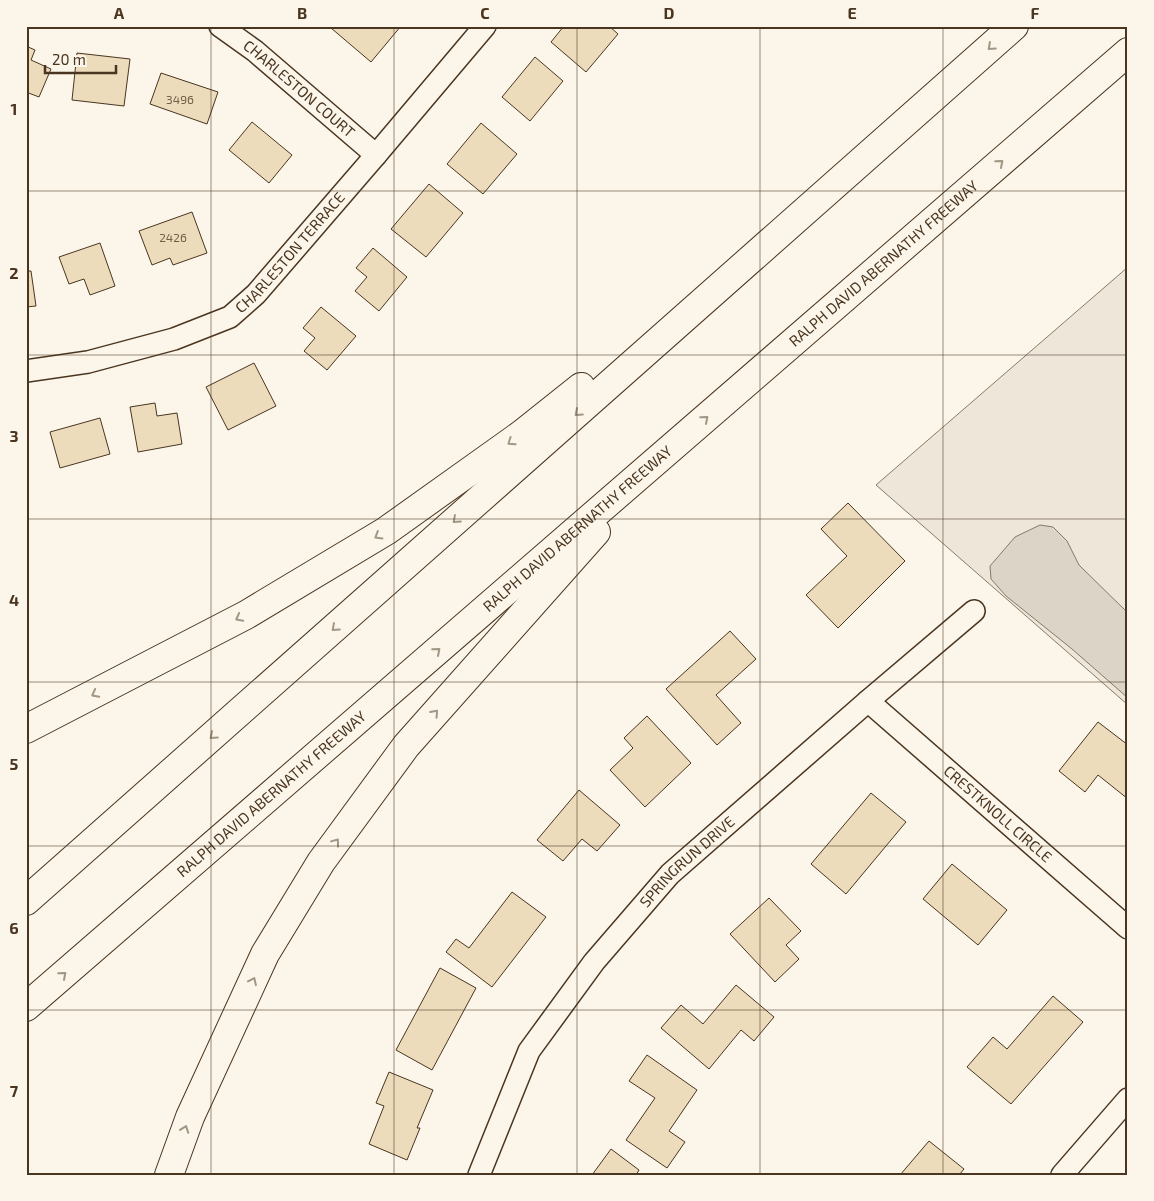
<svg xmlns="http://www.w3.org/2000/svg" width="1154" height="1201" viewBox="0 0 1154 1201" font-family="'Exo 2',sans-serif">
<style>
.green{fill:#ede6d9;stroke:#887966}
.water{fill:#dcd4c6;stroke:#887966}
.building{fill:#ecdcbc;stroke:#4a3520}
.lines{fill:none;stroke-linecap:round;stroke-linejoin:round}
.minor-casing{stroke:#4a3520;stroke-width:24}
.motorway-casing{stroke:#4a3520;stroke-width:30}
.minor{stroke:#fbf6e9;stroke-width:21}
.motorway{stroke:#fbf6e9;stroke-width:28}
.oneway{stroke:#a29684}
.grid{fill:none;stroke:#4a3520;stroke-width:1;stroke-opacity:0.55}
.labels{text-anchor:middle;stroke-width:4;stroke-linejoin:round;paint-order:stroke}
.number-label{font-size:12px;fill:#725f47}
.street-label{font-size:15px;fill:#4a3520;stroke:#fbf6e9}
.neatline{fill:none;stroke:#4a3520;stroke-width:2}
.grid-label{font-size:16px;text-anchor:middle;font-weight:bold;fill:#4a3520}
</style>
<rect width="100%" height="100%" fill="#fbf6e9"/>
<path class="green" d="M1128,267v438l-252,-220z"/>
<path class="water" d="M1040,525l13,2 14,14 12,24 49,48v85l-56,-49 -66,-53 -15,-17 -1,-13 25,-29z"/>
<path class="building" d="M333,26h68l-30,36 -40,-34z
M564,26h45l9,8 -32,38 -35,-30z
M26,46l9,4 -4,10 20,9 -12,28 -13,-5z
M77,53l53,6 -6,47 -52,-6z
M535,57l28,24 -33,40 -28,-24z
M161,73l57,19 -11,32 -57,-20z
M252,122l40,33 -23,28 -40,-33z
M481,123l36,31 -34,40 -36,-30z
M429,184l34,29 -37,44 -35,-28z
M192,212l15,41 -34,12 -3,-7 -18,7 -13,-34z
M100,243l15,43 -25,9 -6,-16 -15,5 -10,-27z
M373,248l34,29 -28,34 -24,-20 12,-14 -11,-9z
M26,271h5l5,35 -10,1z
M321,307l35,29 -29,34 -23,-19 11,-13 -12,-10z
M254,363l22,43 -48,24 -22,-43z
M155,403l2,13 20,-3 5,31 -44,8 -8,-45z
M100,418l10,36 -50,14 -10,-36z
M848,503l57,58 -67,67 -32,-33 41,-39 -26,-27z
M730,631l26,28 -40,36 25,28 -24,22 -51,-56z
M647,716l44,47 -46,44 -35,-37 23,-22 -9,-10z
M1098,722l30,23v54l-30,-24 -13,17 -26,-21z
M579,790l41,35 -23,26 -15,-12 -19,22 -26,-21z
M871,793l35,29 -60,72 -35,-30z
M952,864l55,46 -29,35 -55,-46z
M512,892l34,25 -54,70 -46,-35 10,-13 13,9z
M769,898l32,33 -15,14 13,14 -24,23 -45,-48z
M440,968l36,20 -44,82 -36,-20z
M736,985l38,32 -20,24 -13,-11 -32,39 -48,-41 20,-23 22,19z
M1053,996l30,26 -72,82 -44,-37 26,-30 14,12z
M647,1055l50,35 -28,41 16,11 -18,26 -41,-28 29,-42 -26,-17z
M389,1072l44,18 -16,38h3l-13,32 -38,-16 15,-38 -8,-3z
M929,1141l35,28 -5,6h-59z
M611,1149l28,21 -3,5h-44z"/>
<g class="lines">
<defs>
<g id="minor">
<path id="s1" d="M220,26l35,25 121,104"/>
<path id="s2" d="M26,371l62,-9 86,-23 56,-22 26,-23 120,-139 109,-129"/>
<path id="s3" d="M868,701l260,227"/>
<path id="s4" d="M479,1175l50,-124 65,-89 76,-88 198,-173 106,-90"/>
<path d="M1062,1175l66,-76"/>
</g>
<g id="motorway">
<path d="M26,729l220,-114 140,-84 136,-97 59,-47"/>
<path d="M26,901l988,-875"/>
<path id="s5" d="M26,1007l1102,-955"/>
<path d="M169,1175l21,-58 75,-163 56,-92 85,-116 190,-214"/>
</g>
</defs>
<use href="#minor" class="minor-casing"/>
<use href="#motorway" class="motorway-casing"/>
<use href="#minor" class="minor"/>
<use href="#motorway" class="motorway"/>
</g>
<defs><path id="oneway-chevron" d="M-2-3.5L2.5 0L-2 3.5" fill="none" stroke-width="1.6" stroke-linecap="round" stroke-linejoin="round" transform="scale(1.25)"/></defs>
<g class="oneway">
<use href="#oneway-chevron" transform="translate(991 47) rotate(138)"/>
<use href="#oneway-chevron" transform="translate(1000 163) rotate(-41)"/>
<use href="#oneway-chevron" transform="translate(578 413) rotate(138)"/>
<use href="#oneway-chevron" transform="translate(705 419) rotate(-41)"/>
<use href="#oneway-chevron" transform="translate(511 442) rotate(145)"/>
<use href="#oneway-chevron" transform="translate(456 520) rotate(138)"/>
<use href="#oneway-chevron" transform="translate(378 536) rotate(149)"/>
<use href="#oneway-chevron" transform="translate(239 618) rotate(152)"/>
<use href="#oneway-chevron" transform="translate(335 628) rotate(138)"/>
<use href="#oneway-chevron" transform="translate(437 651) rotate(-41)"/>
<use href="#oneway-chevron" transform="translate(95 694) rotate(152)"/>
<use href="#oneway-chevron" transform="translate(435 713) rotate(-48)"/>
<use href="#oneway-chevron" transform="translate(213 736) rotate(138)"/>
<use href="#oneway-chevron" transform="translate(336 842) rotate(-53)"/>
<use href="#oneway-chevron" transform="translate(63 975) rotate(-41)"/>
<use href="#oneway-chevron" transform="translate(253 981) rotate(-65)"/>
<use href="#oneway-chevron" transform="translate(185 1129) rotate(-70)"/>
</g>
<path class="grid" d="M211,26v1149M394,26v1149M577,26v1149M760,26v1149M943,26v1149M26,191h1102M26,355h1102M26,519h1102M26,682h1102M26,846h1102M26,1010h1102"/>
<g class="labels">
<g class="number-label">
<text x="180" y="104">3496</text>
<text x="173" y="242">2426</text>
</g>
<g class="street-label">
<text dy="5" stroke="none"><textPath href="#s1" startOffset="101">CHARLESTON COURT</textPath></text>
<text dy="5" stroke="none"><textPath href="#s2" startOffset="300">CHARLESTON TERRACE</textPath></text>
<text dy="5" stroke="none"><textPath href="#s5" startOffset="1135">RALPH DAVID ABERNATHY FREEWAY</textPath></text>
<text dy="5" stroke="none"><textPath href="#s5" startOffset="730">RALPH DAVID ABERNATHY FREEWAY</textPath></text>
<text dy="5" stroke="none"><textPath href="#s5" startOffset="325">RALPH DAVID ABERNATHY FREEWAY</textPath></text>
<text dy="5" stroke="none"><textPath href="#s3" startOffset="172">CRESTKNOLL CIRCLE</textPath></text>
<text dy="5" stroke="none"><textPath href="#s4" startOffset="381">SPRINGRUN DRIVE</textPath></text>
</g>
</g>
<rect width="1154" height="1201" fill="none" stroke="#fbf6e9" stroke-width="55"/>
<path d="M45 65v8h71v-8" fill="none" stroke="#4a3520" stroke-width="2.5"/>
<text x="52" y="65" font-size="15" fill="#4a3520" stroke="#fbf6e9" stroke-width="4" paint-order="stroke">20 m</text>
<rect x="28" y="28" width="1098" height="1146" class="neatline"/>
<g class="grid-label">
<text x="119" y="19">A</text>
<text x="302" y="19">B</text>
<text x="485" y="19">C</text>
<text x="669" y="19">D</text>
<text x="852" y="19">E</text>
<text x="1035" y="19">F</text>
<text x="14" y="115">1</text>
<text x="14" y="279">2</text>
<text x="14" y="442">3</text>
<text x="14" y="606">4</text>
<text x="14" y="770">5</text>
<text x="14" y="934">6</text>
<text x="14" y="1097">7</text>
</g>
</svg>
